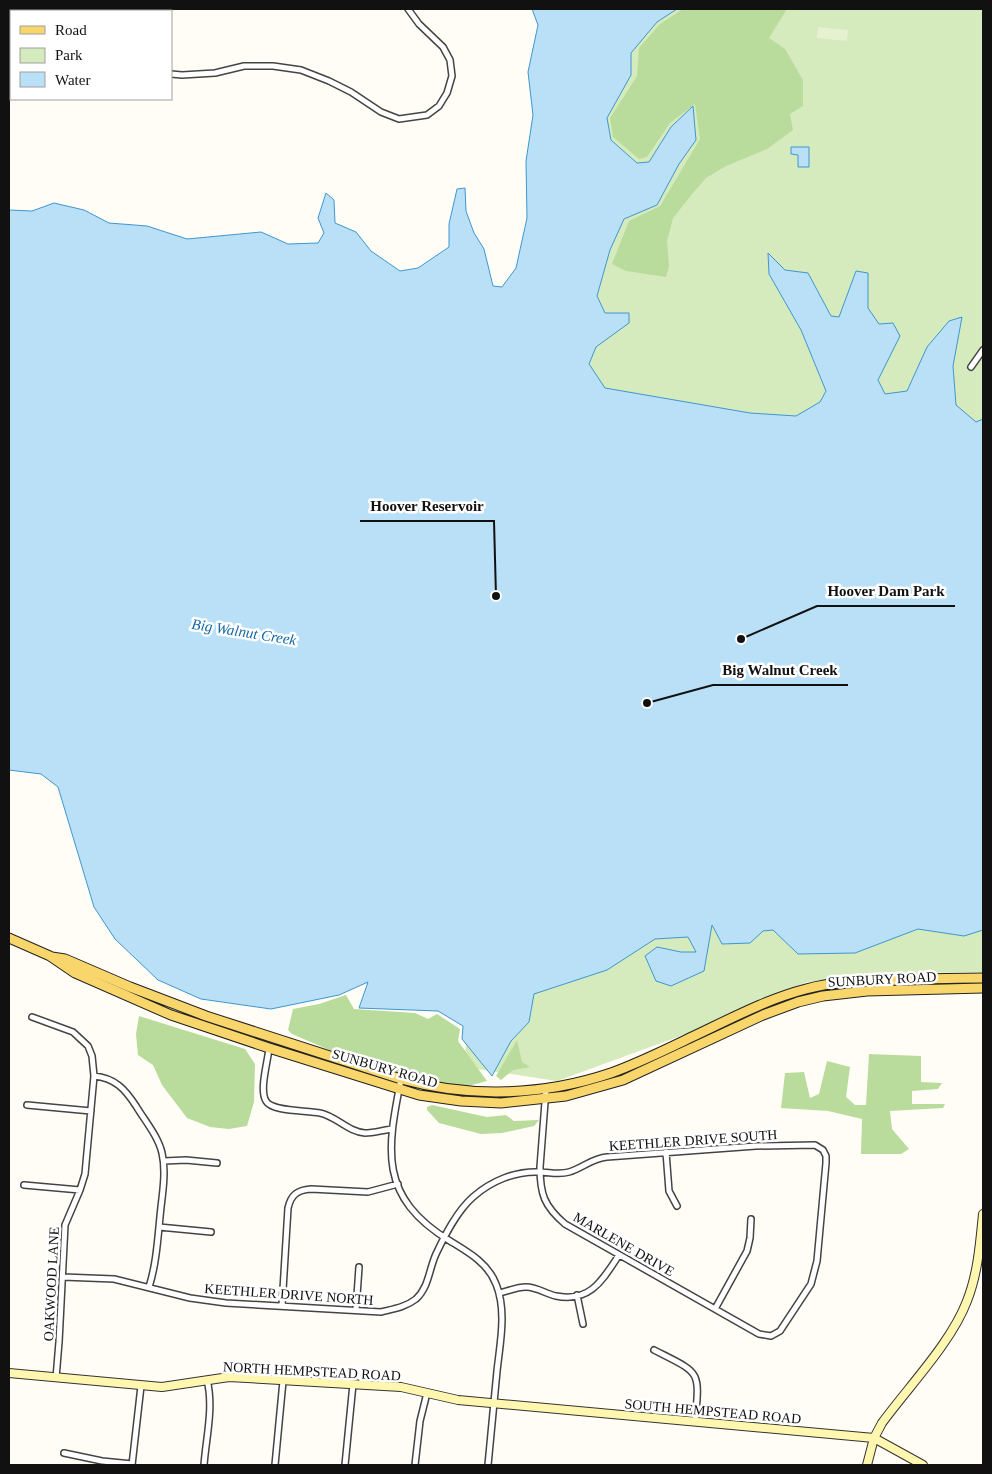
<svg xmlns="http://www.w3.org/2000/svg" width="992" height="1474" viewBox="0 0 992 1474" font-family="Georgia,serif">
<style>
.green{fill:#d5ebbd}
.forest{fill:#b9dc9c}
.pitch{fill:#e6f2cf}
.water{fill:#b9e0f7;stroke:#3f96cf}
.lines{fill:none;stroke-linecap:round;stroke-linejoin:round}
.street-casing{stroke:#444;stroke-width:8}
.secondary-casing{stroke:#333;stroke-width:10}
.primary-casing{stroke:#222;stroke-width:11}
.street{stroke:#fff;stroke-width:5}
.secondary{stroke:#fff6b0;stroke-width:8}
.primary{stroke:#f9d66b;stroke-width:9}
.labels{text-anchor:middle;stroke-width:5;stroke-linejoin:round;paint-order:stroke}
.street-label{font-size:14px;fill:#111;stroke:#fff}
.water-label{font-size:15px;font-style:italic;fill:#1768a6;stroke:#fff}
.leader{fill:none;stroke:#111;stroke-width:2}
.callout-dot{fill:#111;stroke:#fff;stroke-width:2}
.callout-label{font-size:15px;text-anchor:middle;font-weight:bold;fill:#111;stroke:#fff;stroke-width:5;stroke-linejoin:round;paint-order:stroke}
</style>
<rect width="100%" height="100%" fill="#fffdf5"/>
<path class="green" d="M591,9h392v963l-112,2 -64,8 -113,49 -137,50 -93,-14 63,-762z"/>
<path class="forest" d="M683,9h104l-18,29 16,11 18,31v26l-13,8 3,16 -26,19 -41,17 -20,12 -13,15 -20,25 -6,23 2,25 -3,11 -40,-6 -14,-7 17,-43 31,-15 40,-67 -5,-35 -25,19 -23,34 -8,2 -26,-22 -3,-19 27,-42 2,-28 21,-24z
M346,995l8,14 61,4 13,6 9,-5 23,15 -2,12 29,40 -23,6 -51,-10 -79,-25 -42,-18 -4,-4 5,-21 26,-5z
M139,1016l106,33 10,15 -1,38 -7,24 -18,3 -19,-2 -23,-9 -25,-33 -9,-20 -15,-10 -2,-21z
M517,1040l5,22 8,5 -17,3 -12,10 -5,-4z
M869,1054l52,2v26l21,1 -4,6 -26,2v13h33l-2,4 -53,3 2,18 17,20 -8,5h-40l1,-35 -34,-8 -47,-3 4,-35 19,-1 6,26 9,-4 8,-33 23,6 -4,30 9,8h11z
M432,1105l55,12 19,-2 8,6 25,-1 -5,6 -32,7 -21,1 -42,-11 -12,-13v-3z"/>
<path class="pitch" d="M818,27l30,3 -1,11 -30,-3z"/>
<path class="water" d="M532,9h145l-20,13 -26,31v22l-24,43 4,22 26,23 12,-1 22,-35 22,-21 3,34 -17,24 -22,41 -33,14 -14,31 -13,46 8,17h24v10l-33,24 -7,17 16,24 145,25 46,3 24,-14 6,-11 -25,-61 -32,-56 -1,-21 17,17 23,3 23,43 8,1 17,-46 12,2v35l11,16 14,-1 7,13 -22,44 7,14 22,-3 20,-44 22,-26 13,-4 -9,49 3,39 20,17 7,-3v511l-19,6 -46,-7 -63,24 -57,1 -25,-24 -10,1 -13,12 -28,1 -10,-19 -8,46 -33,15 -15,-5 -11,-25 12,-9 24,5h15l-8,-15 -33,2 -48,31 -73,24 -5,28 -18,19 -19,35 -30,-37 1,-13 -25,-15 -79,-3 9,-26 -29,13 -68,14 -70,-10 -43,-19 -43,-41 -21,-32 -36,-120 -17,-13 -32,-4v-560l23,1 22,-8 30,7 25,13 38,3 40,13 74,-7 27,12 30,-1 6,-10 -6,-15 8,-25 8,7 1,23 21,9 15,19 29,20 18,-3 31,-21v-23l8,-35 8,-1 1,23 8,22 10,16 9,37 9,1 14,-19 11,-50 -1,-57 7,-46 -5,-43 10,-47z
M791,147h18v20h-11v-12l-7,-1z"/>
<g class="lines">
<defs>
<path id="street" d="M9,56l2,1
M171,74l11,1 33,-2 29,-7h29l28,4 28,11 22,11 30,20 18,7 28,-4 12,-9 8,-13 5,-17 -2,-16 -7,-13 -24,-23 -11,-15
M971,367l12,-17
M32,1017l41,15 15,14 4,10 2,20 -9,98 -5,16 -15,35 -6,117 -3,36
M269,1048c-1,13 -10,42 -3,53 6,11 41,9 54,12 16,3 28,19 45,20 9,0 18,-3 27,-4
M94,1076c21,2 31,13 42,30 9,15 22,30 26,47 4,17 1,37 -1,54 -3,27 -4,55 -12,80
M401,1079c-14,71 -23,118 49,162 18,11 38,22 46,43 11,27 4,59 1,87 -3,31 -6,63 -9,94
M27,1105l64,6
M666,1152l3,39 8,15
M164,1161l22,-1 31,3
M24,1185l56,5
M159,1227l52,5
M63,1277l51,2 76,19 36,5 155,9c12,-3 25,-5 35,-13 13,-12 13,-30 20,-45 9,-19 21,-43 37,-57 18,-16 42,-26 66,-25 10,0 20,3 30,0 14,-4 23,-14 38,-15l149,-11 59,-1 8,5 3,6v7l-9,98 -6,23 -31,47 -9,5 -12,-2 -194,-110c-21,-18 -25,-30 -25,-57l6,-78
M499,1293c9,-2 18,-6 27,-6 11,0 20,7 30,9 35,7 47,-17 63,-41
M577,1295l6,29
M282,1306l6,-98c3,-13 9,-18 23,-19l57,3 30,-8
M715,1309l32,-58 3,-13 1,-19
M356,1310l3,-43
M654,1350c47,24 46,19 41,72
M64,1453l38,8 30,3
M132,1465l9,-79
M204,1465c2,-27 10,-58 3,-85
M275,1465l8,-84
M345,1465l8,-81
M415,1465l5,-44 7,-28"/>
<path id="secondary" d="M9,1373l153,14 67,-10 172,10 57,13 416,38 49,27
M867,1465l7,-27 8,-15c27,-37 69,-80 85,-122 11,-28 13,-57 16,-87"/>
<path id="primary" d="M9,938l41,18 25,17 96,42 98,33 150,47 42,6 40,2 65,-7 57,-16 140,-65 35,-13 25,-6 44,-5 116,-3
M52,957l13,2 65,28 76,29 195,63c69,19 142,17 210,-6 28,-10 56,-24 83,-37 36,-17 73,-37 112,-47 29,-8 59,-8 90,-9 29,-1 58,-2 87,-2"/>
</defs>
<use href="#street" class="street-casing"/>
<use href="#secondary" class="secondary-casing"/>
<use href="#primary" class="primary-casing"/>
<use href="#street" class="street"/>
<use href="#secondary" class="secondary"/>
<use href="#primary" class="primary"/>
</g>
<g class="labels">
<g class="street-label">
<text transform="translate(882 979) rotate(-3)" y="5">SUNBURY ROAD</text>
<text transform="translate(385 1068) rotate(16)" y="5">SUNBURY ROAD</text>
<text transform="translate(693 1140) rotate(-4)" y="5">KEETHLER DRIVE SOUTH</text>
<text transform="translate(624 1244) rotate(30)" y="5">MARLENE DRIVE</text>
<text transform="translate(51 1284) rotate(-87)" y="5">OAKWOOD LANE</text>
<text transform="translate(289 1294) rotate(4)" y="5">KEETHLER DRIVE NORTH</text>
<text transform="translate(312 1371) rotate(3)" y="5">NORTH HEMPSTEAD ROAD</text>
<text transform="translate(713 1411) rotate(5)" y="5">SOUTH HEMPSTEAD ROAD</text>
</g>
<g class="water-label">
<text transform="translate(244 632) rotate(9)" y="5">Big Walnut Creek</text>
</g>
</g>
<path class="leader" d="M496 596L494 521H360M741 639L817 606H955M647 703L713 685H848"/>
<g class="callout-dot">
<circle cx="496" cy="596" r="5"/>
<circle cx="741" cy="639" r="5"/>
<circle cx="647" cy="703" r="5"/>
</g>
<g class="callout-label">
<text x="427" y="511">Hoover Reservoir</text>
<text x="886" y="596">Hoover Dam Park</text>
<text x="780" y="675">Big Walnut Creek</text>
</g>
<rect width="992" height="1474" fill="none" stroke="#111111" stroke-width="20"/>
<rect x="10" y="10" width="162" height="90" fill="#ffffff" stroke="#a0a0a0"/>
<rect x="20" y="26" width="25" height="8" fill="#f9d66b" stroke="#a0a0a0"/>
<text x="55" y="35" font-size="15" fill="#111111">Road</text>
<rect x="20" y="48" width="25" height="15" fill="#d5ebbd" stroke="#a0a0a0"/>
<text x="55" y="60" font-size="15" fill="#111111">Park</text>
<rect x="20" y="72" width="25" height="15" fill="#b9e0f7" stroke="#a0a0a0"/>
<text x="55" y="85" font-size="15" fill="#111111">Water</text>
</svg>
